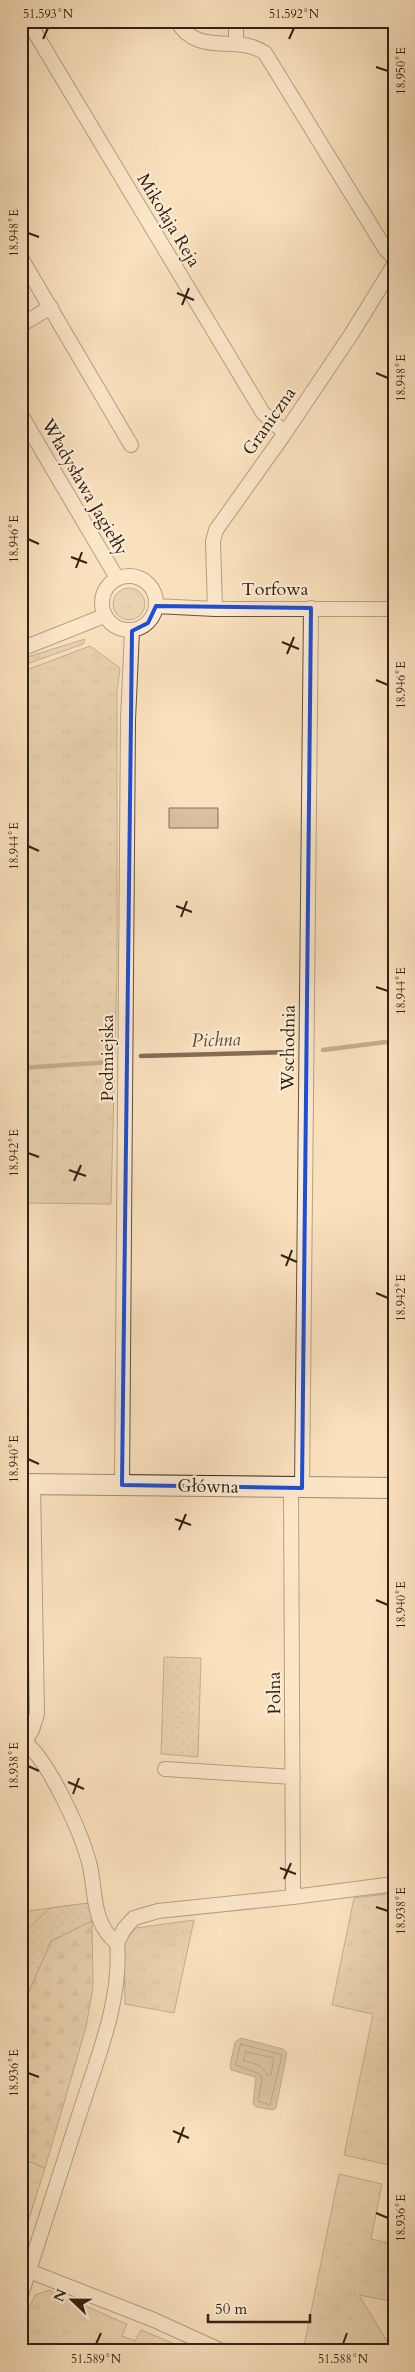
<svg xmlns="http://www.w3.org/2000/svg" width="415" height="2372" viewBox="0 0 415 2372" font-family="Cardo,serif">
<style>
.grass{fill:url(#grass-tufts);stroke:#86705a}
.forest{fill:url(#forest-firs);stroke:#86705a}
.park{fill:url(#park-dots);stroke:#86705a}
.pitch{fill:#d8c0a1;stroke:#86705a}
.water{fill:#b6a084;stroke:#826d56}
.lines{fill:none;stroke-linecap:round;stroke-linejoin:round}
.shore{stroke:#74604b;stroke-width:1}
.stream{stroke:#826d56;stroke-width:4.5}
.street-casing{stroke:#65513d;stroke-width:16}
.secondary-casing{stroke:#332112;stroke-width:22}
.street{stroke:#fcecd5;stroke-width:14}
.secondary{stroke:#fcecd5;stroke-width:20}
.marked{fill:none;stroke:#1d4ed8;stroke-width:4;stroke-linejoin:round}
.ticks{fill:none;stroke:#332112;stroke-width:2}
.labels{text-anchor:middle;stroke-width:4.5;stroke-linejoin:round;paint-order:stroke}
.street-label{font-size:18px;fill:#332112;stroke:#fcecd5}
.water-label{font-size:19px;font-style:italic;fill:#614d3a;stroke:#fcecd5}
.neatline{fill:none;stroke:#332112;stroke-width:2}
.ticks-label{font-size:12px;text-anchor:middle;fill:#332112}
</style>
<defs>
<pattern id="grass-tufts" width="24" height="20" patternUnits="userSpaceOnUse" patternTransform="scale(1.25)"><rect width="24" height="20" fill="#d8c0a1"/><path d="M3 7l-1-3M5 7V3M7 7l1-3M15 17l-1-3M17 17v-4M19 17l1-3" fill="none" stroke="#baa58a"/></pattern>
<pattern id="forest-firs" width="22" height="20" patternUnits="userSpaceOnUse" patternTransform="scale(1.25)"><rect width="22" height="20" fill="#d8c0a1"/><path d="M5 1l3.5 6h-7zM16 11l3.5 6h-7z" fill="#baa58a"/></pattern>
<pattern id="park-dots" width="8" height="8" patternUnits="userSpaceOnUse" patternTransform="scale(1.25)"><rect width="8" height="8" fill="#d8c0a1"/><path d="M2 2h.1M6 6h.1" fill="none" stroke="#baa58a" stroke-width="1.8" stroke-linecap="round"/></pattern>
</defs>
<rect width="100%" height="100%" fill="#fae1be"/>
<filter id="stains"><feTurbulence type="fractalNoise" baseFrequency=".004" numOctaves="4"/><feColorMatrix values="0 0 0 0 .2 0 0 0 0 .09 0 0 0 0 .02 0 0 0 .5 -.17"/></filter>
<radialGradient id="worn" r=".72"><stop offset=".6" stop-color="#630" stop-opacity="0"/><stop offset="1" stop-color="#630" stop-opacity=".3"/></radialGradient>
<path class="grass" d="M113 604a16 16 0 1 1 32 0a16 16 0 1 1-32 0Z
M85,639l-2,5 -62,22v-7z
M90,646l30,22 -3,23v280l-6,233 -90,-1v-531z
M394,1893v273l-50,-11 29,-141 -41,-9 22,-107z
M88,1903l-67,49v-40z
M194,1920l-20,93 -49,-9 -1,-62 12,-14z
M21,2158l24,10 -24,76z
M339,2174l43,10 -11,55 23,5v58l-35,-7 31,51 -1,5h-86z
M49,2290l78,34 -5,12 13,5 6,-11 51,21h-144l-27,-11v-14l14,-31z"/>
<path class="forest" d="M92,1921l1,66 -7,40 -41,141 -24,-10v-148l30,-69z"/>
<path class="park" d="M164,1657l37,1 -3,99 -37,-3z
M89,1903l3,18 -41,20 -26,60 -4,-2v-63l29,-28z"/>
<path class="pitch" d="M169,808h49v20h-49z"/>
<path class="water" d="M241,2038l42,11 4,4 -11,55 -3,2 -16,-3 -4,-3 3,-27 -25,-7 -1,-4 5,-24z"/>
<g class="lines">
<path class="shore" d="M241,2044l41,11 -12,50 -12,-4 4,-21 -2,-6 -24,-9z
M246,2052l28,6 -3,17h-3l-9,-10 -15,-4z"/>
<path class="stream" d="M323,1050l71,-9
M141,1056l150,-4
M21,1068l89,-6"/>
<defs>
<path id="street" d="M28,21l235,392 22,20
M177,21c21,37 59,12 88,32l121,197 8,8
M236,44v-23
M21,258l110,187
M21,325l30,-18
M21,415l96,163
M102 603a27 27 0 1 1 54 0a27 27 0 1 1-54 0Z
M156,606l59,3h179
M215,609l-2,-68 3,-11 69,-97 67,-100 42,-68
M21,649l83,-33
M122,1485l6,-765 4,-89
M291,1488l2,409
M302,1488l9,-880
M21,1739c27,18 61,95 69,127 6,28 2,58 27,77 5,56 -19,113 -36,166 -20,62 -40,124 -60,186
M25,1741l7,-11 5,-16 -4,-230
M165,1769l128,8
M117,1943l7,-14 10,-11 24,-7 135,-14 101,-13
M29,2271l125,49 68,31"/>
<path id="secondary" d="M21,1484l373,4"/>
</defs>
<use href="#street" class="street-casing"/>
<use href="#secondary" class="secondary-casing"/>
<use href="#street" class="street"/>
<use href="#secondary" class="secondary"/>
</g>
<path d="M0 0H415V2372H0ZM156,606l155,2 -9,880 -180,-3 10,-854 16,-8z" fill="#fae1be" fill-opacity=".55" fill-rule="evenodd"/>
<path class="marked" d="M156,606l155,2 -9,880 -180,-3 10,-854 16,-8z"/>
<path class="ticks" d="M43,39l5,-11M289,39l5,-11M376,67l12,4M28,233l11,4M177,293l17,7M182,305l7,-17M376,373l12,5M28,539l11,5M71,557l16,6M76,568l6,-16M282,642l17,7M287,654l7,-17M376,680l12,5M28,846l11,5M176,906l16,6M181,917l6,-16M376,987l12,4M28,1153l11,4M69,1170l17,6M74,1181l7,-16M281,1255l16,7M286,1266l6,-16M376,1293l12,5M28,1459l11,5M175,1519l16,6M179,1530l7,-16M376,1600l12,5M28,1766l11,5M68,1782l16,7M73,1794l6,-16M280,1868l16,6M284,1879l7,-16M376,1907l12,4M28,2073l11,4M173,2131l16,7M178,2143l6,-16M376,2213l12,5M96,2344l5,-11M343,2344l4,-11"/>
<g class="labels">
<g class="street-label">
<text transform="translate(169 220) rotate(59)" y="6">Mikołaja Reja</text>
<text transform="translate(269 421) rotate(-55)" y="6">Graniczna</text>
<text transform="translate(85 487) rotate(60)" y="6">Władysława Jagiełły</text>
<text x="275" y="595">Torfowa</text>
<text transform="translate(288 1048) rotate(-89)" y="6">Wschodnia</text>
<text transform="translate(107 1058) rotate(-90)" y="6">Podmiejska</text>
<text transform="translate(208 1486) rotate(1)" y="6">Główna</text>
<text transform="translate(274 1693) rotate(-91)" y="6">Polna</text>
</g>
<g class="water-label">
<text transform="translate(216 1039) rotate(-2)" y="7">Pichna</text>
</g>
</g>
<rect width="415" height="2372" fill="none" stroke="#fae1be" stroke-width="55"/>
<g transform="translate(72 2300) rotate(292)" stroke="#fcecd5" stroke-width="4" paint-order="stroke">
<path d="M0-4L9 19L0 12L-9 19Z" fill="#332112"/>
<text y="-8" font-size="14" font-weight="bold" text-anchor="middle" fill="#332112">N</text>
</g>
<path d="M208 2314v8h102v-8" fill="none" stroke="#332112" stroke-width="2.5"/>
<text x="215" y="2314" font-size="15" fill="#332112" stroke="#fcecd5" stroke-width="4" paint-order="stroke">50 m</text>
<rect x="28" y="28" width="360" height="2316" class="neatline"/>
<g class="ticks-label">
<text x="48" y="18">51.593°N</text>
<text x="294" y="18">51.592°N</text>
<text transform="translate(401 71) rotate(-90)" y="4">18.950°E</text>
<text transform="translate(14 233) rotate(-90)" y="4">18.948°E</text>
<text transform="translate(401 378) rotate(-90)" y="4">18.948°E</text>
<text transform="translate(14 539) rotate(-90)" y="4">18.946°E</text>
<text transform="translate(401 685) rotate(-90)" y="4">18.946°E</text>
<text transform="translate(14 846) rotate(-90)" y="4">18.944°E</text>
<text transform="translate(401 991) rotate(-90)" y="4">18.944°E</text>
<text transform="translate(14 1153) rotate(-90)" y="4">18.942°E</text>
<text transform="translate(401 1298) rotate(-90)" y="4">18.942°E</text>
<text transform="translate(14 1459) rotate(-90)" y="4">18.940°E</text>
<text transform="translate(401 1605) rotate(-90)" y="4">18.940°E</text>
<text transform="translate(14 1766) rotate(-90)" y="4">18.938°E</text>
<text transform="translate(401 1911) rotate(-90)" y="4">18.938°E</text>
<text transform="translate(14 2073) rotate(-90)" y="4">18.936°E</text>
<text transform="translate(401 2218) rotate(-90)" y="4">18.936°E</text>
<text x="96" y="2363">51.589°N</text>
<text x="343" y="2363">51.588°N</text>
</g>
<rect width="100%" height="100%" filter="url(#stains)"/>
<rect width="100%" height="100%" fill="url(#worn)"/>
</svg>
